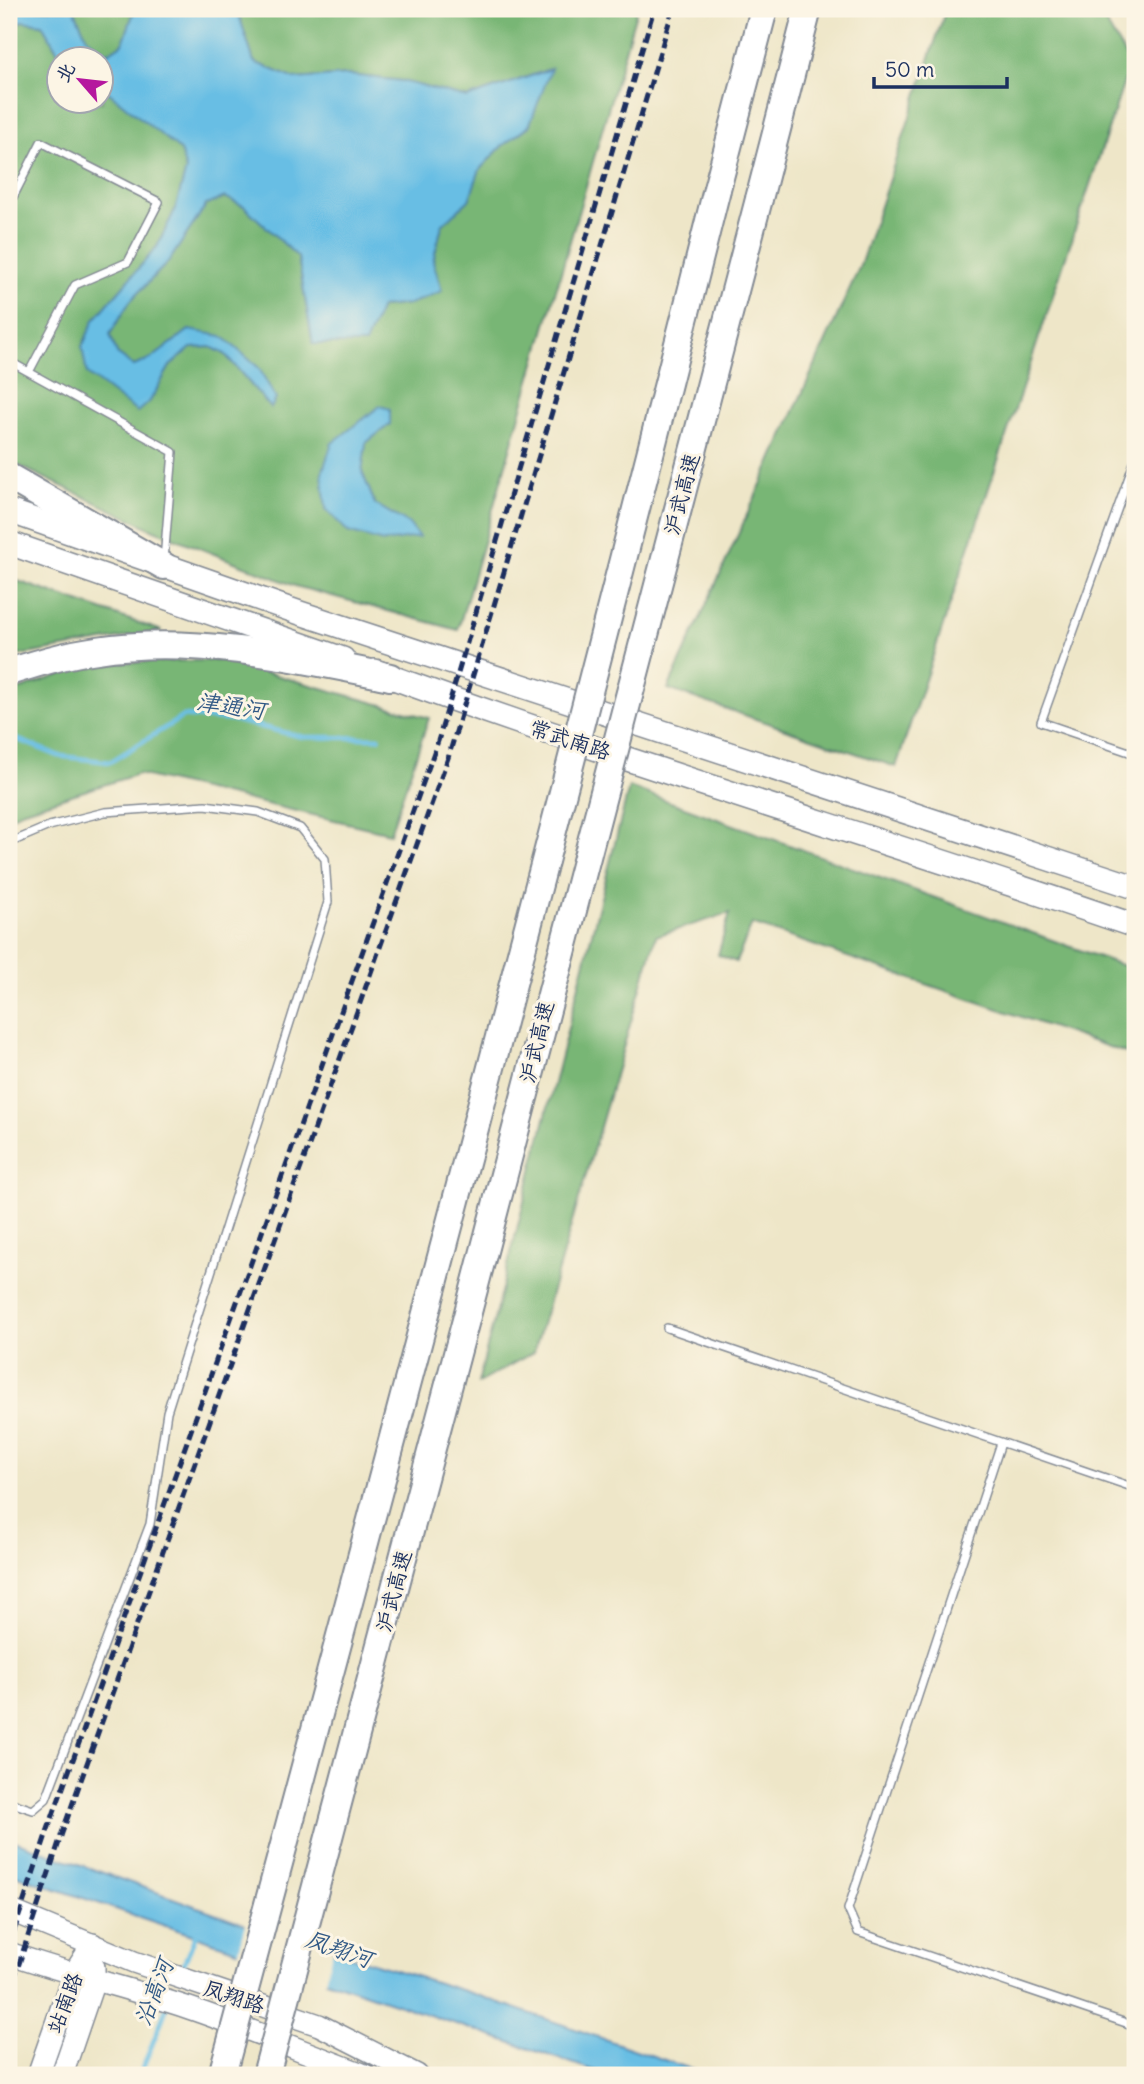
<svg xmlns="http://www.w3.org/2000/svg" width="1144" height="2084" viewBox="0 0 1144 2084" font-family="Delius,'LXGW WenKai TC',sans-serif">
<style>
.forest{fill:#78b675;stroke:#4a726a;stroke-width:2;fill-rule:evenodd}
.water{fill:#67bee4;stroke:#4176a1;stroke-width:2}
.pier{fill:#eee6c8}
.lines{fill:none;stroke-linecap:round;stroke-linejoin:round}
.stream{stroke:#67bee4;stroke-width:5}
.lane-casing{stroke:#848a93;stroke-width:10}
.secondary-casing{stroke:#848a93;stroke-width:24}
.primary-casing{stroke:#848a93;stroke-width:26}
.highway-casing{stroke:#848a93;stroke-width:30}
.lane{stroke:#fff;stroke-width:7}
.secondary{stroke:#fff;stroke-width:21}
.primary{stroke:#fff;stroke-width:23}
.highway{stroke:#fff;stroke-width:26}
.rail{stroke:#1b2f5e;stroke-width:5;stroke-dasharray:10 5;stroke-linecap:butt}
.highway-bridge-casing{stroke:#848a93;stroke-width:30;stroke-linecap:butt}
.highway-bridge{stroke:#fff;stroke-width:26}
.labels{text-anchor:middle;stroke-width:6;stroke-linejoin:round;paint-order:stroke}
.street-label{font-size:21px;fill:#1b2f5e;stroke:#fcf5e5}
.water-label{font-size:23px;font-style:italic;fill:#325a86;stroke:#fcf5e5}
</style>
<rect width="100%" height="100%" fill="#fcf5e5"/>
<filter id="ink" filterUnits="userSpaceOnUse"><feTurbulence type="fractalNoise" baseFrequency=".0143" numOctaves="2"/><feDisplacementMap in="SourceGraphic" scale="14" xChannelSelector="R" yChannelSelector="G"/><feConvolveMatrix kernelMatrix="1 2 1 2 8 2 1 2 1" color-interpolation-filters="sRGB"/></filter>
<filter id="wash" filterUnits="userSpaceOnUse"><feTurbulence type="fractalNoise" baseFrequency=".00686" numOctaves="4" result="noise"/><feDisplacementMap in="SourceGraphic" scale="28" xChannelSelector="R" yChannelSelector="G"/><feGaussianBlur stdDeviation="1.57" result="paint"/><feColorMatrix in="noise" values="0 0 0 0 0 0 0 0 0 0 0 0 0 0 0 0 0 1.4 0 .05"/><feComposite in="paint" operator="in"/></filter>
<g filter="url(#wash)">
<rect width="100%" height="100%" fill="#eee6c8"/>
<path class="forest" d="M74,9h61l-12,34 -15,10 -21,-14z
M237,9h400l-179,621 -163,-44 -141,-56 -145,-69v-429l13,-11 20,3 17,30 7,5 -6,1v42h42v-15l79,63 5,20 -11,40 -18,37 -63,73 -12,27 68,54 20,-35 20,-18 21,-1 14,7 46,54 -12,-40 -70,-38 -38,29 -17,7 -17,-12 -7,-20 20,-33 39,-40 37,-56 19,-8 19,9 54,51 15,87 21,-1 47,-36 29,-3 23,-43 9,-36 27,-25 11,-31 22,-23 27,-20 21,-57 -83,29 -65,-17 -53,-6 -54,4 -41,-17zM390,424l-24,19 -4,29 13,32 34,20 9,13 -96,-64z
M946,9h152l32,55 -234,703 -228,-78 192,-423z
M9,578l153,53 -153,26z
M221,660l208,58 -39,115 -252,-59 -117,37 -12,8v-126l84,-30z
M629,787l506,183v86l-383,-132 -16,38 -18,-7 12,-42 -74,23 -122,416 -56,31z"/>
<path class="water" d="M9,9h65l13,29 21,15 15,-10 12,-34h102l17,53 41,17 54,-4 53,6 65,17 84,-29 -22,57 -27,20 -22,23 -11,31 -27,25 -9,36 9,30 -32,13 -29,3 -16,37h-52l-15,-87 -54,-51 -19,-9 -19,8 -37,56 -39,40 -20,33 7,20 17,12 17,-7 38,-29 33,6 37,32 17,31 -5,9 -46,-54 -14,-7 -20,1 -21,18 -20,35 -13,11 -50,-38 -5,-27 12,-27 63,-73 18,-37 11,-40 -6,-20 -78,-63v-27c-46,0 -37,3 -60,-36l-20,-3 -13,11z
M380,406l10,3v15l-24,19 -4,29 13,32 34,20 10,13 -36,5 -35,-10 -22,-23 -4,-36 10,-30z
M9,1839l236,85 229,70 234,81h-101l-598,-202z"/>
<path class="pier" d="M247,1920l87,27 -10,37 -86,-30z"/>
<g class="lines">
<path class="stream" d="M9,736l50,20 51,6 74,-46 53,5 66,16 76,1
M181,1971l16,-39
M140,2075l27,-68"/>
</g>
</g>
<g filter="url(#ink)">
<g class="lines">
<defs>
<path id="lane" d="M9,205l32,-63 118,60 -31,60 -53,23 -46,87
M9,361l164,91 -9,108
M1135,460l-94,262 94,32
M9,843l40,-17 56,-14 100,-7 53,7 42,16 25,31 3,43 -161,510 -17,112 -104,275 -13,11 -24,-8
M667,1328l468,160
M1001,1443l-153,466 10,23 277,94"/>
<path id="secondary" d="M9,1910l125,52 185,63 98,50
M9,1953c59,21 120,35 180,55 59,20 117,45 176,67
M38,2075l35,-100 20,-31
M62,2075l32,-94v-14"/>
<path id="primary" d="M9,511l291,102 835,274
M9,543l334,116
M375,671c251,93 508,168 760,255"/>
<path id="highway" d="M717,189l47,-180
M759,199l49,-190
M9,477l155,89
M9,672c29,-9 58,-18 88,-22 97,-15 200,8 293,27"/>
</defs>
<use href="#lane" class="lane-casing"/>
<use href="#secondary" class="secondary-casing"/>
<use href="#primary" class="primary-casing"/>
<use href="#highway" class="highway-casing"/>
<use href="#lane" class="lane"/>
<use href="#secondary" class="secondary"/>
<use href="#primary" class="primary"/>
<use href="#highway" class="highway"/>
<path class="rail" d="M9,1946l37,-111 392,-1094 216,-732
M9,1994l53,-161 387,-1078 224,-746"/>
<defs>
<path id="highway-bridge" d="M222,2075c169,-627 337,-1255 495,-1886
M266,2075l201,-759 292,-1117"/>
</defs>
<use href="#highway-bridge" class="highway-bridge-casing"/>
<use href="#highway-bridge" class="highway-bridge"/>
</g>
</g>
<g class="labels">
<g class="street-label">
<text transform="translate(682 494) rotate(-75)" y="7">沪武高速</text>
<text transform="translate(570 740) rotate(18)" y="7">常武南路</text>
<text transform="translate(537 1042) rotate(-76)" y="7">沪武高速</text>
<text transform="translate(394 1591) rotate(-75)" y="7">沪武高速</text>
<text transform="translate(234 1997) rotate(18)" y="7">凤翔路</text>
<text transform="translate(65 2003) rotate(-69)" y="7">站南路</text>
</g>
<g class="water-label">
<text transform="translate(231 706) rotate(8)" y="8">津通河</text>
<text transform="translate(339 1949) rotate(19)" y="8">凤翔河</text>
<text transform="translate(154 1992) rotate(-69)" y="8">沿高河</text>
</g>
</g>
<rect width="1144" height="2084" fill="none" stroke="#fcf5e5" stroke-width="35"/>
<g transform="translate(80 80) rotate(298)"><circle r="33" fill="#fcf5e5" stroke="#a2a6af" stroke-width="2"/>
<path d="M0-5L12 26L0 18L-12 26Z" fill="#b5179e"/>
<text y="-10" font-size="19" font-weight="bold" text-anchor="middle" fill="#1b2f5e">北</text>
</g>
<path d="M874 77v10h133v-10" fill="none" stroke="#1b2f5e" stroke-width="3.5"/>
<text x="885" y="77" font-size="21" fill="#1b2f5e" stroke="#fcf5e5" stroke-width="5" paint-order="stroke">50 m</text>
</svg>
